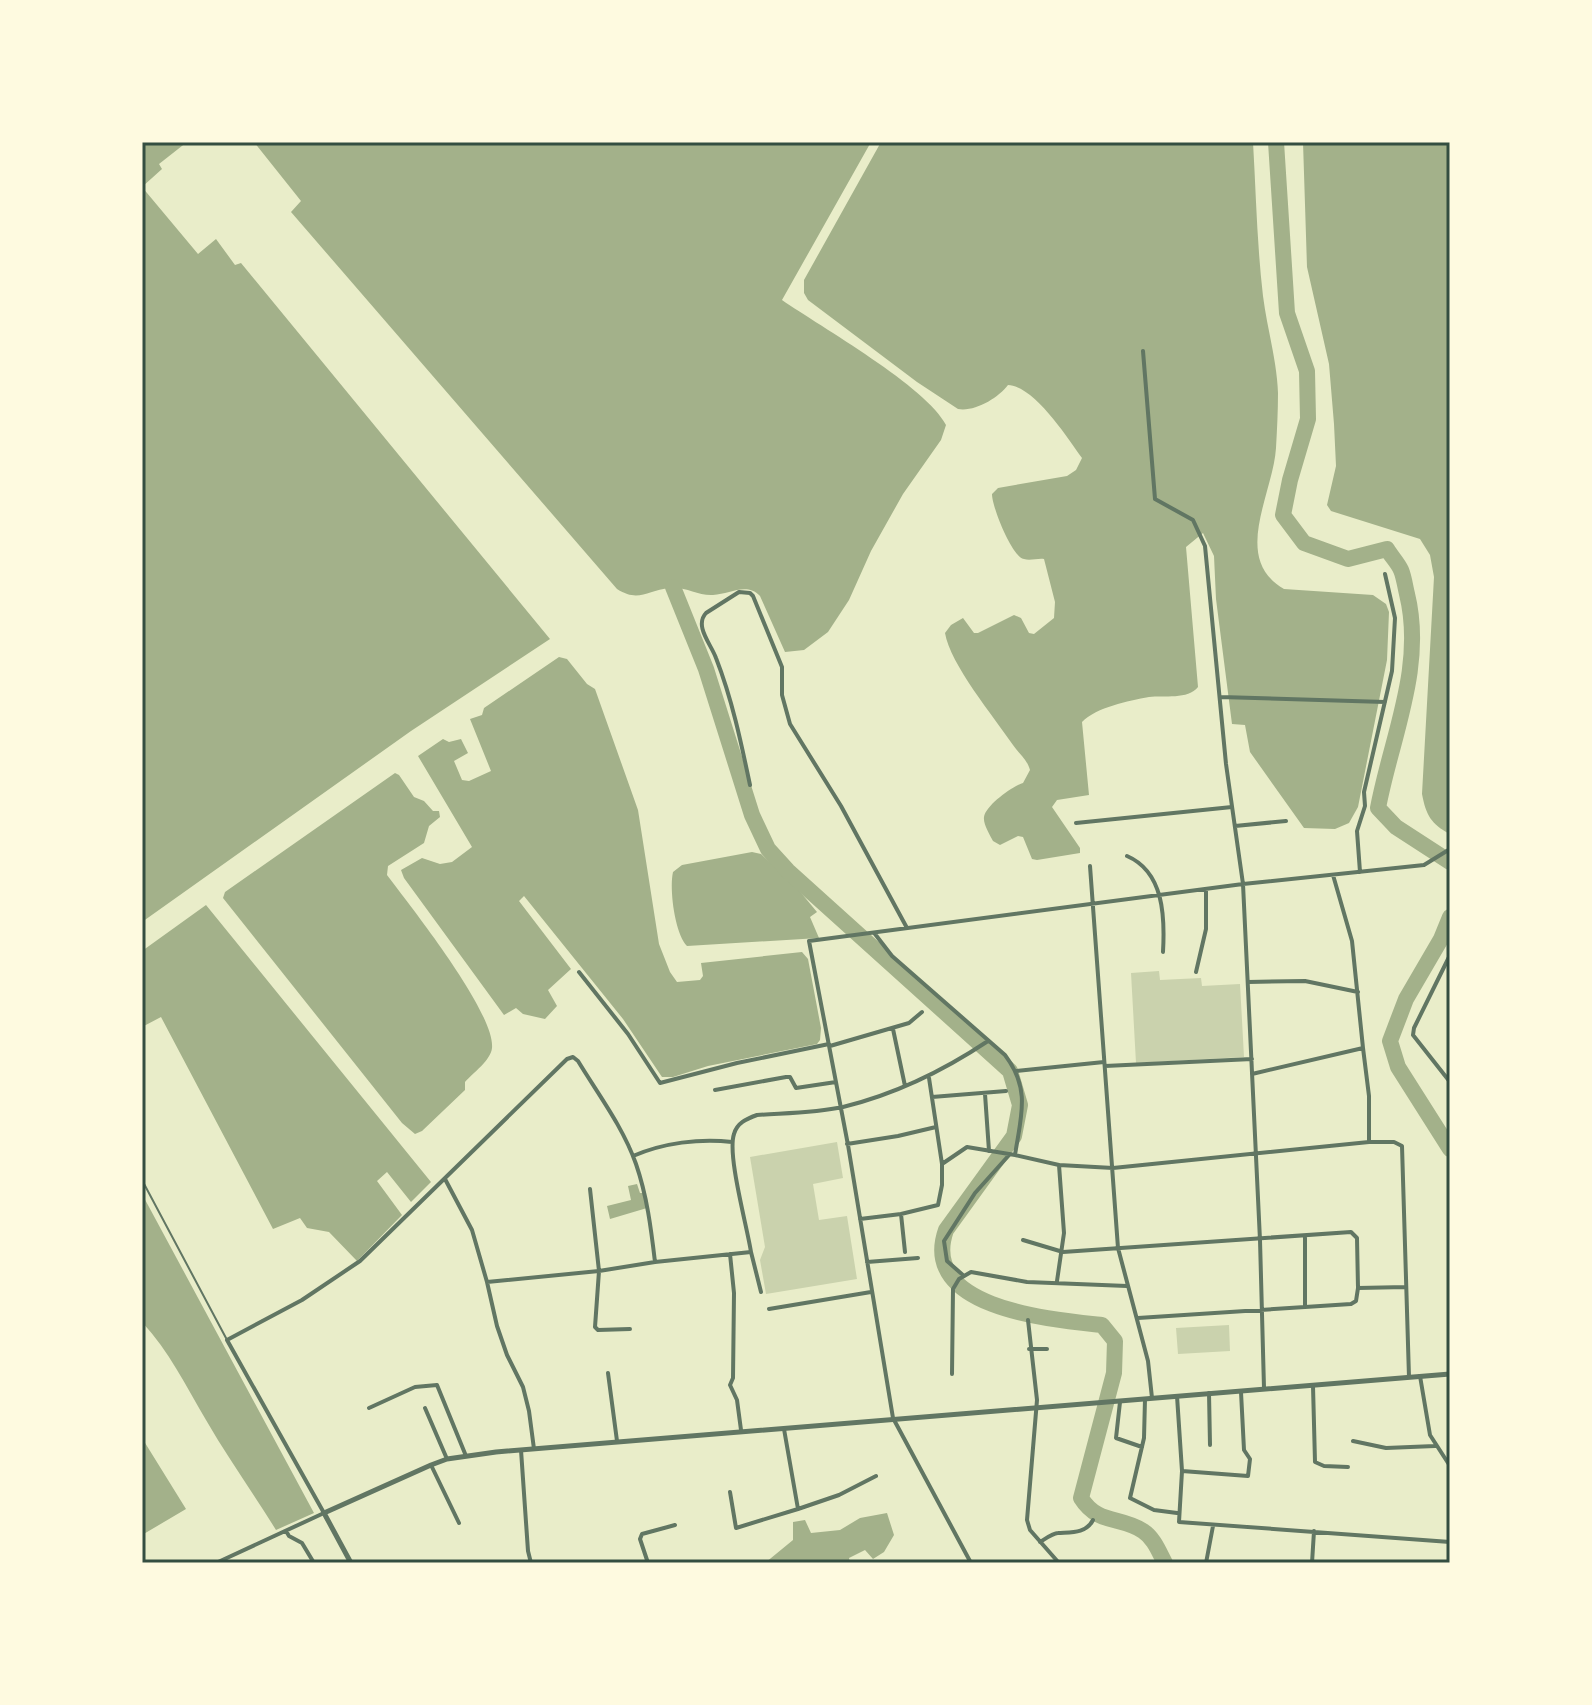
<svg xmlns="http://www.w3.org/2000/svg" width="1592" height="1705" viewBox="0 0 1592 1705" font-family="Barlow,sans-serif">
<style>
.green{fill:#cad2ad}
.water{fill:#a3b18a}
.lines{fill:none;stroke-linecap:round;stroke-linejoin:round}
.river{stroke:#a3b18a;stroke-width:16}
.service{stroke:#617663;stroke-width:2}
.minor{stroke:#617663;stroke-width:4}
.tertiary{stroke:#617663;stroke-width:5}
.neatline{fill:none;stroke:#344e41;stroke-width:3}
</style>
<rect width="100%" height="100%" fill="#e9edc9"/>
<path class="green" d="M1159,971l1,9 41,-2 1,8 38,-2 4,73 -108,6 -5,-90z
M837,1142l6,36 -30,6 6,36 28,-4 10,63 -91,15 -6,-34 5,-13 -15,-90z
M1229,1325l1,26 -52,3 -2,-26z"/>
<path class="water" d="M142,142h45l-28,22 3,5 -20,18 56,67 18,-15 19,26 6,-2 309,376 -139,92 -269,191z
M254,142h617l-89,158c39,27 145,87 164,125l-5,15 -38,54 -32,57 -22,49 -21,32 -24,18 -19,2 -25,-56c-13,-14 -30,-2 -47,-1 -15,1 -28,-9 -43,-7 -23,2 -31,15 -53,1l-326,-377 10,-11z
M881,142h372c3,51 4,103 10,154 4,32 14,65 15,97 0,18 -1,37 -2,55 -3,47 -45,110 8,141l89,6 13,9 3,8 -2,48 -29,147 -9,16 -14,6 -31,-1 -54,-76 -5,-27 -13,-1 -16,-125 -2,-43 -11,-23 -17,14 12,140c-10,13 -34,8 -49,10 -21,4 -52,10 -67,25l7,73 -32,5 -5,7 28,41v5l-43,7 -5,-1 -9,-22 -5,-1 -18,9 -7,-4c-3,-6 -10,-17 -9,-24 2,-12 29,-31 39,-34l7,-13c-3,-11 -11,-16 -17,-25 -19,-28 -63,-81 -68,-112l6,-8 12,-7 11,15h4l36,-18 7,3 8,15 5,1 20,-16 1,-16 -11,-43c-6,-1 -14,2 -20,0 -12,-2 -32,-52 -32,-65l6,-6 69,-12 9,-6 6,-12c-15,-21 -48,-72 -74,-73 -10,13 -33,27 -50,24l-41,-27 -109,-82 -4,-7v-13z
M1303,142h147v692c-19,-10 -24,-19 -28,-40l12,-217 -4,-22 -10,-16 -89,-28 -4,-6 9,-39 -2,-42 -5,-60 -22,-97z
M559,657l8,2 20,25 8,5 43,121 21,134 11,28 7,10 23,-2 3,-4 -2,-13 101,-11 6,7 13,69 -1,12 -3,4 -109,22 -35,11h-11l-39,-58 -99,-123 -5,5 52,68 -23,21 9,16 -12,13 -22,-5 -7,-6 -12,7 -100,-137 -3,-8 21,-12 18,6 12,-2 20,-15 -54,-91 25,-17 6,3 12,-3 7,14 -14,8 8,19 7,1 22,-10 -21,-52 12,-4 2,-7z
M395,773l4,2 15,22 10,4 9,10h6l1,6 -11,9 -5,17 -36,23 -1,9c24,32 108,137 105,173 -1,12 -19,25 -27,34v8l-43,41 -7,3 -13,-11 -179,-225 2,-6z
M752,852l9,2 31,28 25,30 -7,5 9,21 -132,8c-12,-12 -18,-57 -14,-74l9,-7z
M206,905l225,277 -20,20 -24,-30 -10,9 25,34 -45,46 -28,-29 -22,-4 -7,-10 -27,11 -112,-212 -19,10v-76z
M637,1184l3,9h3l4,15 -37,11 -3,-13 24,-6 -3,-14z
M142,1194l172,319 -38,17c-23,-37 -48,-72 -70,-110 -20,-34 -37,-69 -64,-98z
M142,1438l44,71 -44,26z
M887,1513l7,22 -10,17 -11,7 -8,-9 -16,8 1,5h-85l28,-23v-18l12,-2 6,13 29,-3 20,-12z"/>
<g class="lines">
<path class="river" d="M1276,142l11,171 20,58 1,48 -18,61 -7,35 21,28 44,16 39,-10c4,7 11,14 14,21 3,7 4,16 6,24 18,73 -16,144 -29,214l18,19 54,35
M673,587l33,82 46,146 16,34 20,22 222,200 10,34 -6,31 -68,94c-28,79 108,90 156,95l13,16 -1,32 -33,125c17,27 39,18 62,33 11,7 16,21 22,32
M1450,917l-9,22 -35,60 -16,42 8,26 52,82"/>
<path class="service" d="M142,1180l84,158"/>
<path class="minor" d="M1143,351l12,148 38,21 12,26 21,218 17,120 17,356 4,148
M1221,697l164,5
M750,785c-9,-43 -18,-86 -34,-127 -5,-14 -22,-32 -10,-45l33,-21 11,1 3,3 29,71v28l8,29 51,82 66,122
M1076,823l156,-16
M1235,826l51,-5
M1127,856c37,16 38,61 36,96
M1090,866l28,382 30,113 4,37
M1360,872l-3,-41 8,-25 -1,-14 28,-121 3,-53 -10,-44
M1333,875l19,66 11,107
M875,934l17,22 113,99c26,34 16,61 10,100
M1450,955l-36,73 -1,7 37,47
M579,972l49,62 32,49 77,-20 92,-19
M1196,972l10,-43v-40
M1248,982l57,-1 53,11
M893,1029l12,57
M830,1046l79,-23 13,-11
M1105,1066l147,-7
M1016,1071l88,-9
M715,1090l71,-13h4l6,11 40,-6
M985,1094l4,57
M932,1097l74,-6
M1370,1142h24l8,4 7,231
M847,1144l51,-8 38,-9
M633,1156c30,-13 67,-18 99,-14
M942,1164l25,-17 48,8 44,10
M445,1179l27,51 15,52
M590,1189l9,82 -4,56 3,3 32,-1
M860,1219l41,-5
M1023,1240l40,12 288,-20 6,6 1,50 48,-1
M751,1252l10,40
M905,1252l-4,-38 37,-9 4,-20v-21l-13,-86
M730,1254l4,39 -1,85 -3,7 7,15 4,30
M655,1262l96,-10c-4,-26 -24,-97 -17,-118 3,-11 12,-15 23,-19 28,-2 58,-2 86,-8 53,-13 100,-36 145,-66
M867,1262l51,-4
M964,1276l-17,-15 -3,-20 31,-48 35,-39
M1057,1281l7,-48 -5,-68 54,3 256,-26v-46l-6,-48 -111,26
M1305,1307l46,-3 5,-3 2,-13
M769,1309l102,-17
M1138,1318l167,-11v-70
M1028,1320l9,80 -10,120 3,10 29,33
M1029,1349h18
M608,1373l9,68
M952,1374l1,-85 6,-10 12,-7 56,10 100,4
M1420,1376l10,59 20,31
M1313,1386l2,76 9,4 24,1
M1209,1393l1,52
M1177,1396l5,75 -3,51 271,20
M1145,1399l-1,39 -14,60 24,12 23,3
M1120,1402l-4,36 26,9
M369,1408l46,-21 22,-2 29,71
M425,1408l22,51
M1353,1441l33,7 49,-2
M521,1450l7,101 3,12
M431,1465l28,58
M1182,1471l66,5 2,-17 -6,-9 -3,-58
M730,1492l6,36 62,-19 -14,-80
M798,1509l41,-14 37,-19
M286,1531l3,5 13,7 12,20
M1040,1542c5,-3 13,-9 18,-9 12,-1 28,1 35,-13
M216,1563l108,-50 -97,-173 75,-40 58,-39 207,-202 6,-2 5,4c20,33 45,66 58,103 11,32 15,64 19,98l-56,9 -112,11 10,44 10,29 16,32 6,24 5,38
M648,1563l-8,-24 2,-5 33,-9
M971,1563l-78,-145 -45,-273 -39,-204 434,-57 181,-19 26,-16
M1206,1563l7,-37
M1312,1563l2,-32"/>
<path class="tertiary" d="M351,1563l-27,-50 107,-48 16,-6 49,-7 954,-78"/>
</g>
<rect width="1592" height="1705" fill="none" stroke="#fefae0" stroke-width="288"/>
<rect x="144" y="144" width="1304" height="1417" class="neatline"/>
</svg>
